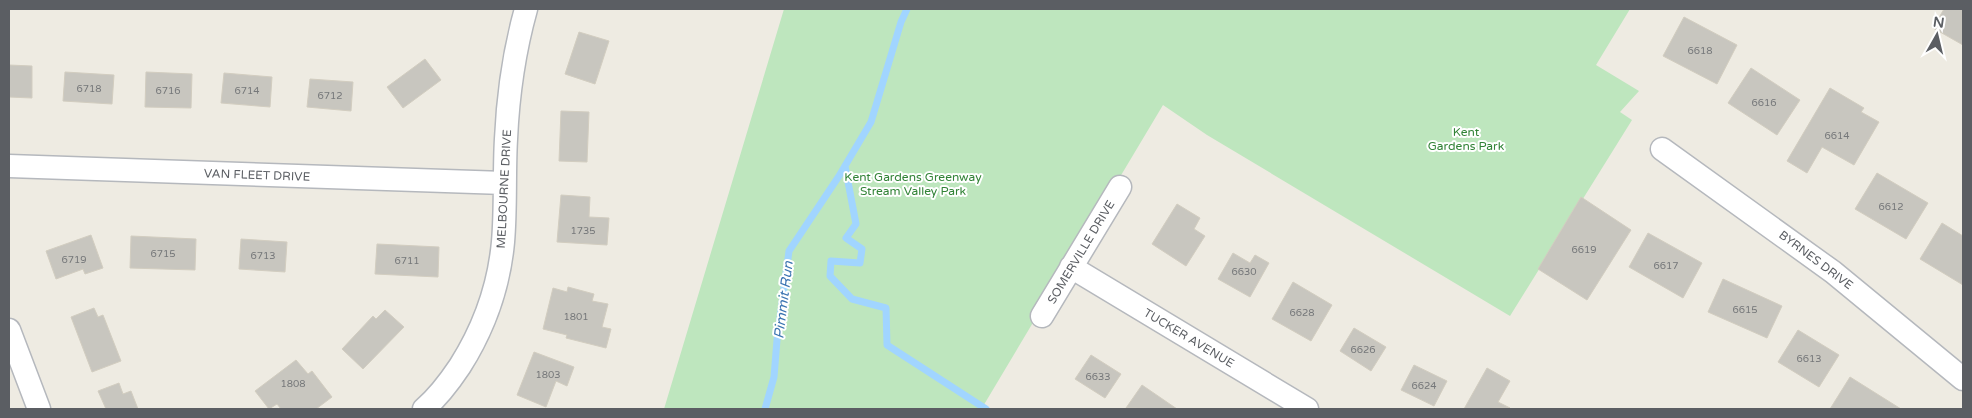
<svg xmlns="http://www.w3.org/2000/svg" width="1972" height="418" viewBox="0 0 1972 418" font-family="'Varela Round',sans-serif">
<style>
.green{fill:#bee6be}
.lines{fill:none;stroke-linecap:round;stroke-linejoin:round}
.stream{stroke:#a1d5ff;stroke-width:7}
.building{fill:#c8c6bf;stroke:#d2cdc0}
.street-casing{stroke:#b5b8bd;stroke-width:25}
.street{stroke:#fff;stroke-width:22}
.labels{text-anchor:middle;stroke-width:4;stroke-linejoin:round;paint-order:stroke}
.number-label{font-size:10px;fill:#76787a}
.park-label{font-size:12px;fill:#328337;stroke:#fff}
.street-label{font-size:12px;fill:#5b5e63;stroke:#fff}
.water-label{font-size:14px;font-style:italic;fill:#3c75b2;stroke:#fff}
</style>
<rect width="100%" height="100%" fill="#eeebe2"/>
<path class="green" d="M784,9h846l-34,56 43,26 -19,21 12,8 -122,196 -303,-181 -44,-30 -181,303 1,1h-319z"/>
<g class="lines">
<path class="stream" d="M845,166l11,58 -10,14 16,11 -2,14 -29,-2 -1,15 22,23 34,9 1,37 99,64
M765,409l9,-32 3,-37 12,-89 50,-75 32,-54 30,-100 6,-13"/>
</g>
<path class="building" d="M1944,9h19v36l-30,-17z
M1684,17l53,28 -20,39 -54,-28z
M579,32l30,9 -14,43 -30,-10z
M425,59l16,21 -38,28 -16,-21z
M9,65l23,1v32l-23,-1z
M1751,68l49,32 -23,35 -49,-32z
M65,72l49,3 -2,29 -49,-3z
M146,72l46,2 -1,34 -46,-1z
M224,73l48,4 -2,30 -49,-4z
M310,79l43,3 -2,29 -44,-4z
M1830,88l34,20 -3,4 18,10 -25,43 -32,-18 -15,26 -20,-12z
M561,111l28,1 -2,50 -28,-1z
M1877,173l51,30 -22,36 -51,-30z
M561,195l29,2 -1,20 20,1 -2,27 -50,-3z
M1581,197l50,33 -44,70 -49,-31z
M1177,204l23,14 -6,11 11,7 -19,30 -34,-22z
M1942,223l21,13v49l-43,-26z
M1648,233l54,30 -19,35 -54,-31z
M91,235l12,33 -18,6 -2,-5 -27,10 -10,-28z
M131,236l65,3 -1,31 -65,-2z
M241,239l46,3 -2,30 -46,-3z
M377,244l62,3 -1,30 -63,-3z
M1233,253l17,10 5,-8 14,8 -19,34 -32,-18z
M1723,279l59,27 -15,32 -59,-26z
M1293,282l39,23 -21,36 -39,-22z
M568,287l26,7 -2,7 16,3 -6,23 9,2 -5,19 -40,-10 1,-3 -24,-6 10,-41 14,4z
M94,308l4,9 5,-2 18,46 -29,11 -21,-55z
M385,310l19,17 -41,42 -21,-20 31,-33 3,3z
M1354,328l32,19 -15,24 -31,-20z
M1798,330l41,25 -20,32 -41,-25z
M534,352l40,15 -7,19 -11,-5 -10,26 -29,-12z
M1091,355l30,19 -16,24 -30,-19z
M296,360l12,14 4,-3 20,26 -16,12h-35l-4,-5 -8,5 -14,-18z
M1414,365l33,16 -13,25 -33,-16z
M1487,368l23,13 -12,21 12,6 -46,1z
M1850,377l51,32h-71z
M119,383l4,11 8,-3 7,18h-32l-8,-18z
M1142,385l35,24 -51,-1z"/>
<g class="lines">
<defs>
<path id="street" d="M1662,149l171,123 130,107
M9,166l495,17
M1071,267l236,142
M1042,316l78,-129
M9,330l30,79
M424,409c14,-12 26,-28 36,-43 24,-38 39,-80 43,-124 3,-34 1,-69 3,-103 2,-44 8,-87 20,-130"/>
</defs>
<use href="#street" class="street-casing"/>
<use href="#street" class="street"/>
</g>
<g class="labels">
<g class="number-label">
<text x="1700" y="54">6618</text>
<text x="89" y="92">6718</text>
<text x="168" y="94">6716</text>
<text x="247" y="94">6714</text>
<text x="330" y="99">6712</text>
<text x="1764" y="106">6616</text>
<text x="1837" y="139">6614</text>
<text x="1891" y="210">6612</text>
<text x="583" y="234">1735</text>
<text x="1584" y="253">6619</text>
<text x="163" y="257">6715</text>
<text x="263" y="259">6713</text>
<text x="74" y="263">6719</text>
<text x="407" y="264">6711</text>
<text x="1666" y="269">6617</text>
<text x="1244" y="275">6630</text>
<text x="1745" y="313">6615</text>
<text x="1302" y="316">6628</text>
<text x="576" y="320">1801</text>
<text x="1363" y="353">6626</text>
<text x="1809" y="362">6613</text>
<text x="548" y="378">1803</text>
<text x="1098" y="380">6633</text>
<text x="293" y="387">1808</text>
<text x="1424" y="389">6624</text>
</g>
<g class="park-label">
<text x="1466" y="136">Kent<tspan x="1466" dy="14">Gardens Park</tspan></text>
<text x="913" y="181">Kent Gardens Greenway<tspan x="913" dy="14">Stream Valley Park</tspan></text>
</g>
<g class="street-label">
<text transform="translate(257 175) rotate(2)" y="4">VAN FLEET DRIVE</text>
<text transform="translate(504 189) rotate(-87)" y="4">MELBOURNE DRIVE</text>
<text transform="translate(1081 252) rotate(-59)" y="4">SOMERVILLE DRIVE</text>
<text transform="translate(1816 260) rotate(37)" y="4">BYRNES DRIVE</text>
<text transform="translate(1189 338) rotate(31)" y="4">TUCKER AVENUE</text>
</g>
<g class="water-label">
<text transform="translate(783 300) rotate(-83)" y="5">Pimmit Run</text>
</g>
</g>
<rect width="1972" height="418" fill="none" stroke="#5b5e63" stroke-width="20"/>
<g transform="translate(1937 35) rotate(8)" stroke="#ffffff" stroke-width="4" paint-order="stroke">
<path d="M0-4L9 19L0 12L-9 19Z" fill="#5b5e63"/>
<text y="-8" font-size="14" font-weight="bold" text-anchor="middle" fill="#5b5e63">N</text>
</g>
</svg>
